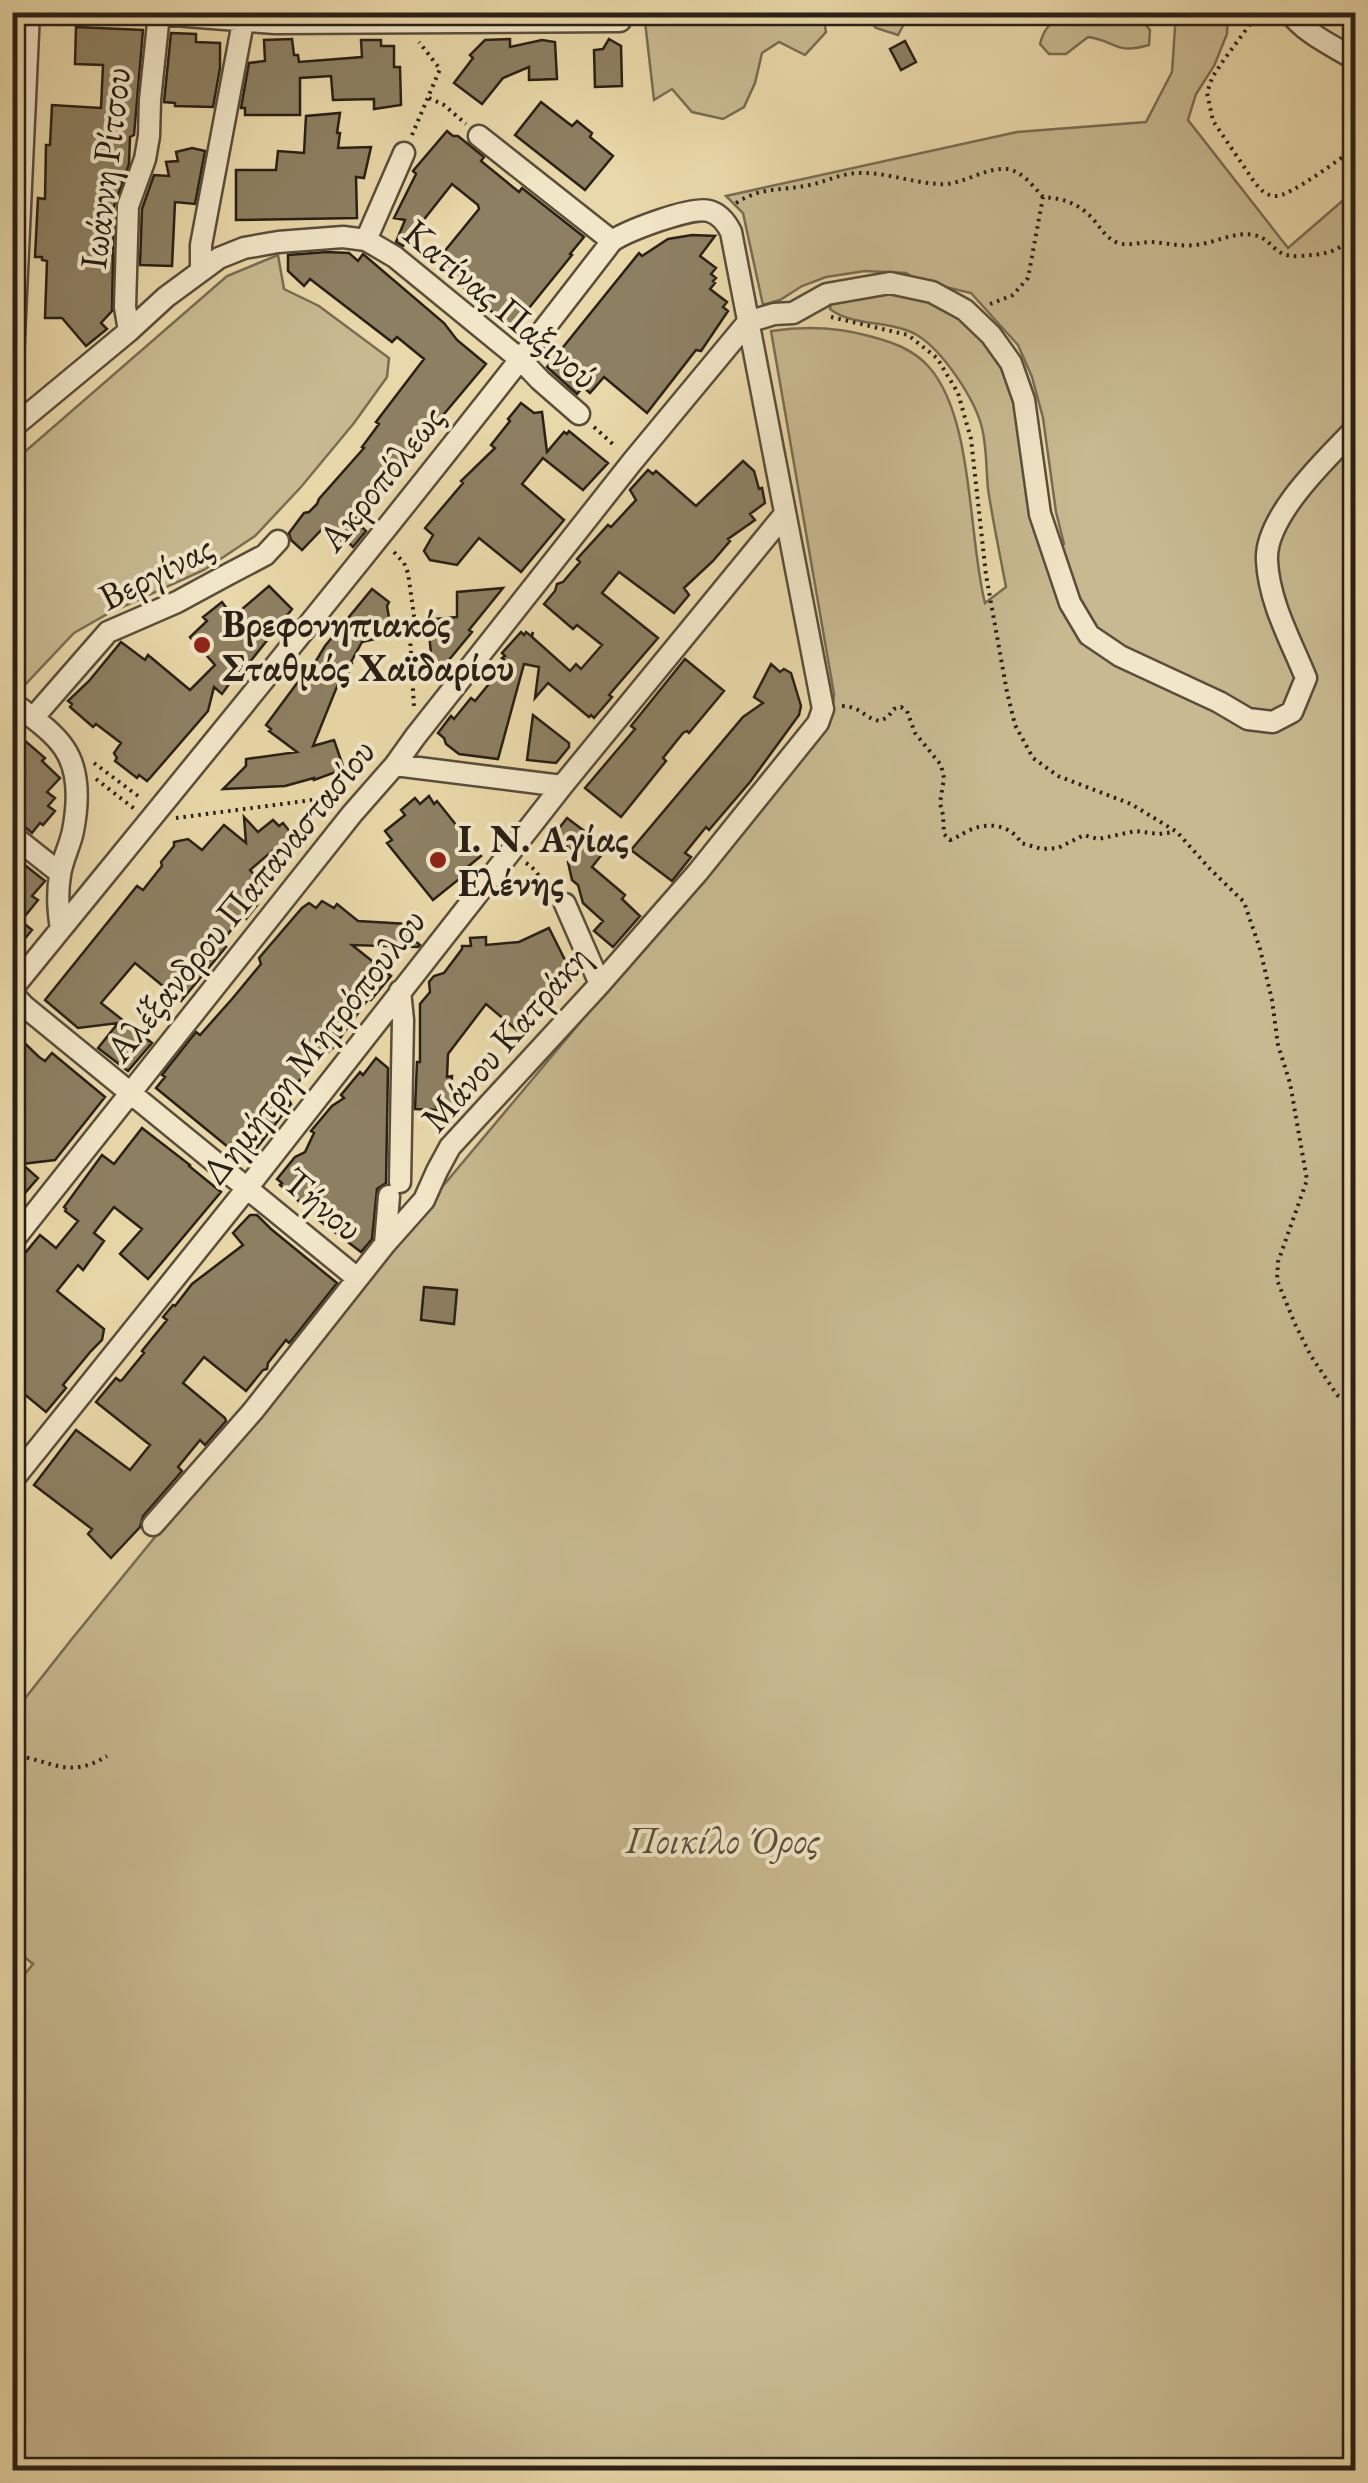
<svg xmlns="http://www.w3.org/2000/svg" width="1368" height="2483" viewBox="0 0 1368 2483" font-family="'EB Garamond',serif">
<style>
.green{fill:#c8b990;stroke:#786c53;stroke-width:2.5}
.building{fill:#8d8062;stroke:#292016;stroke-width:2.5}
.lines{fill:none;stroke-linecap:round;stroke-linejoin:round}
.minor-casing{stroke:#594e3b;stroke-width:25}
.path{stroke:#292016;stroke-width:4;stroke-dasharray:2.5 5;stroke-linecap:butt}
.minor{stroke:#f1e6c7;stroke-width:20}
.poi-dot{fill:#8f2418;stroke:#f1e6c7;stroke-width:4}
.labels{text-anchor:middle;stroke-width:8;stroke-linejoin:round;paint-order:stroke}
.street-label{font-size:38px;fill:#292016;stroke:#f1e6c7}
.poi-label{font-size:38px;font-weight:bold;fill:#292016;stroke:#f1e6c7;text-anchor:start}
.park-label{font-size:38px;font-style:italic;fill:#594e3b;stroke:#f1e6c7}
</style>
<rect width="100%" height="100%" fill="#e9d8a9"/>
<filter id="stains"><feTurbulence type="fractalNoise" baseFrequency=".002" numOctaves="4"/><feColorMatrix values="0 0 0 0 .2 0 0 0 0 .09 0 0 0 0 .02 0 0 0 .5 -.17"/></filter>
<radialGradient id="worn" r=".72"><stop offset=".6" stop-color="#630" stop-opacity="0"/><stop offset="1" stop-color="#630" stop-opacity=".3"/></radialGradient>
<path class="green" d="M644,13h179l3,19 -21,23 -26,-13 -17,11 -7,30 -11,24 -21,12 -31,-7 -20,-23 -18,11z
M861,13h49l-12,22 -22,-7z
M1076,13l61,1 13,16 -1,15c-35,10 -32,-4 -61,-8l-22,17h-17l-9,-10c5,-21 17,-27 36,-31z
M1176,13h52l-1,21 -13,32 -18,28 -8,26 100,128 67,-58v2280h-1342l-1,-480 21,-26 -20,-16 -1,-233 59,-75 319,-391 438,-522 4,-12 2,-21 -63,-363c32,-5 66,-4 98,5 23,6 44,13 60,31 45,51 39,170 56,236l21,-16c-6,-32 -13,-65 -18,-98 -2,-20 -1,-41 -6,-61 -7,-29 -39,-77 -65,-93 -26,-15 -64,-8 -87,-26l1,-6 61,-14 39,7 32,19 45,53 41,188 15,-12 -8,-32 -13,-94 -11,-41 -14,-32 -47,-52 -54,-13 -11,-7 -41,-2 -39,6 -24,9 -22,14 -17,5 -20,-92 -17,-17 291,-64 129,-10 26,-50z
M278,255l6,34 35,17 70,52 -2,19 -33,46 -53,64 -46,49 -51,34 -95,43 -35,20 -55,58 -7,-5 1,-224 214,-186z"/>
<path class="building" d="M76,27l67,3 -9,105 -4,2 -1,27 -15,42 -2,105 -11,12 6,6 -21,17 -24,-28h-17l2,-57 -5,-1v-3h-7l3,-59 7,1 1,-54h4l2,-40 49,3 2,-43 -28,-1z
M171,33l25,1v8l24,1v25l-7,39 -38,-1v-3l-11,-1z
M292,39l2,16h4l1,7 63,-5 -1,-17h20v6h13v21h6l1,38 -27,4v-10l-41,1 -2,-24 -31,2v37h-55v-7h-4l8,-45 16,-2 -1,-21z
M510,39v8l32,-7 13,2 2,37 -28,1v-13l-26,11 -21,26 -28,-21 19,-25 -3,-3 15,-15z
M609,39l12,7 1,40 -27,1 -1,-37 9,-1z
M905,41l11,21 -15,8 -11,-21z
M541,102l31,24 5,-5 15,12 -2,4 23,19 -28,34 -70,-55z
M340,113l-3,20h3l-2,15 33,-1 -7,31 -8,-1 1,41 -121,2v-50h40l2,-19 26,2 2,-37z
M447,131l6,5h5l26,21 -3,4 38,31 3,-4 62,49 -14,17 2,1 -60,74 -77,-66 44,-54 -1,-4 -26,-21 -49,62 -7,-4 9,-22 -11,-2 22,-44 -3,-3z
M192,148l13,3 -10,53 -20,-2 -3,64 -32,-1 2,-56 12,-34 15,1 -3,-14 12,-1 -2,-9z
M692,235l23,1 -15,20 16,12 -5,6 5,4 -3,3 2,2 -5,6 17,13 -4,5 5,4 -27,40 -5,-1 -49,63 -43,-36 -14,16 -7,-6 -6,7 -30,-27 92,-114 3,3 26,-17z
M327,252l22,1 9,8 5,-7 81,69 13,17 29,24 -131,156 11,11 -13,16 -6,-6 -3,3 -17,-20 -25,26 -11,-10 -2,-7 15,-20 5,-1 8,-8 2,-5 45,-51 -2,-1 17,-23 -3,-2 48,-63 -27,-22 -5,5 -82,-63 -6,7 -16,-15v-16z
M521,403l13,10 8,-1 5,40 17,-20 3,2 2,-3 39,32 -25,27 -40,-32 -21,26 42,36 -43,52 -42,-34 -22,27 -27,-5 -6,-9 9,-16 -8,-7 38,-45 -2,-2 34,-33 -4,-3 19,-24 -2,-2z
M743,461l11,10 5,18 3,-1 3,15 -15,11 5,6 -27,19 2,2 -17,20 -29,27 5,7 -15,18 -55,-41 -17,21 56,45 -49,57 3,2 -18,21 -3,-3 -2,2 -41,-34 -13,15 4,-31 -15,-3 -26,95 -39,-5 -13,-10 -2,-6 -6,-5 13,-17 3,3 17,-21 4,3 32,-39 -5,-4 3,-2 -3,-3 19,-21 3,3 2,-3 5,4 2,-4 -1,5 38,34 6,-7 5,5 21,-24 -25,-20 -4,4 -29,-25 11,-13 2,-7 6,-2 17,-20 -3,-3 31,-34 3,2 25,-27 -6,-10 18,-20 5,4 3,-3 40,35z
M269,586l23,23 -47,59 -3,-2 -20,28 -8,-7 -6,24 -58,67 -3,3 -8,-6 -2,3 -22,-17 2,-3 -3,-5 7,-10 -25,-19 -3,3 -23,-20 2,-3 -4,-3 21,-20 32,-39 24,18 3,-5 42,35 25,-25 -25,-28 17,-16 -4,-4 19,-15 11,15z
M503,588l-34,42 3,2 -28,34 -12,-2 -4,-41h6l-1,-4 24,-2v-25z
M372,589l17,13 -2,4 5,29 -30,7 -11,20 1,1 -9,24 -5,-3 -25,62 21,-6 10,29 -30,11v-2l-29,8 -62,3 23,-23v-7l51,-7 -28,-21 2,-2 -5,-4 43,-58 2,2 14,-23z
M685,659l39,32 -35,42 -2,-2 -4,2 -20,25 3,3 -45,56 -36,-29 50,-59 -4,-3z
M771,664l9,8 4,-3 7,4 10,33 -2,9 -49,67 -41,48 -3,-3 -21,26 6,4 -19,24 -41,-31 112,-133 20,-14 -9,-6z
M533,715l36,28v4l-13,16 -29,-3z
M12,733l11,6 22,19 -3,3 18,17 -13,14 8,6 -7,8 7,5 -12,14 -3,-2 -8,10 -20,-17z
M429,796l5,8 3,-3 44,55 -21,17 3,3 -30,24 -46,-57 5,-3 -7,-9 20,-16 -4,-5 14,-12 5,6z
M244,817l14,15 15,-12 6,6 4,-3 11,14 -15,12 -2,-2 -27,23 13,14 -14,12 9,8 -12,15 -4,-3 -21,27 5,4 -45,54 -46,-38 -34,40 51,40 -24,28 -30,-23 20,-25 -40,5 -33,-28 92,-114 6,4 19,-24 -1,-4 13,-16v-4l14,-3 14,11 22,-25 22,18z
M567,818l40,30 -15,19 33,28 -3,4 18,17 -27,31 -19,-16 9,-10 -20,-18 -5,-18 -6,-5 -4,-18 7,-9 -22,-17z
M12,860l11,9 3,-3 19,15 -13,15 6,4 -17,21 11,9 -20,24z
M322,901l12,7 3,-4 21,17 50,3v11l12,10 -2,2 -66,-2 39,31 -20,24 -2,-2 -36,50 -12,10 -3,-2 -31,41 4,7 -39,50 -3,-3 -10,5 -83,-68 9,-11 -3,-2 34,-43 4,3 32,-36 29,-35 -2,-6 43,-50 7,-5 7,5z
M549,928l26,52 -23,24 -1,-1 -19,22 -13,7 -33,-28 -38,50 -1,23 5,-1 -1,28 -6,-1v4h-8l3,3 -25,-1 2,-47h3v-58l10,-12 -1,-10 5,-6 10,-3 18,-24v-3h9l-1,-8 16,-1v8l33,-3z
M12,1031l27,26 6,4 7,-8 53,44 -50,63 -33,4 16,14 -26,30z
M376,1058l12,10 -2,115 -9,6 -5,50 -11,13 -46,-35 1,-1 -36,-31 2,-2 -5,-4 18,-22 10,-5 9,-19 -3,-2 21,-25 12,-8 -3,-3 19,-23 3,3z
M142,1128l48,37 -1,1 32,26 -73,87 -28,-25 22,-25 -28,-22 -20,26 10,8 -21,29 -5,-5 -21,26 47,38 -2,11 -11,11 -28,34 3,3 -20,24 -34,-28v-115l28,-34 16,13 22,-27 -13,-10 1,-2 -2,-2 38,-52 12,9z
M250,1215h7l14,14 66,54 -46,58 -2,2 -3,-3 -18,23 -1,6 -4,1 -17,21 -42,-34 -21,26 42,35 1,3 -21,24 -5,-5 -22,27 4,4 -39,45 -3,11 -29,31 -23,-24 4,-5 -58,-44 42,-55 54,40 20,-25 -54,-43 20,-24 4,3 2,-1 22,-27 -2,-2 25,-31 -4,-3 10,-12 2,1 17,-22 51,-39 -10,-12z
M424,1287l33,3 -3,34 -33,-4z"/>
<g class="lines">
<defs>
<path id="minor" d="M135,12l140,11 345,-2
M1289,12c18,23 43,33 67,48
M479,136l133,105
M366,240l38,-87
M201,270v-25l42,-223
M129,331l-4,-24 3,-101 17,-47 4,-23 1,-36 9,-86
M12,380l17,-368
M12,428l117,-97 37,-34 53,-39 25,-10 34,-6 65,-5 23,3 29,17 126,103 19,20 39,34
M12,702c18,14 40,28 52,46 16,23 14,57 9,83 -3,15 -11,29 -13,44 -3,18 -2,36 1,54
M33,718l75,-86 69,-30 48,-26 40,-21 13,-14
M395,765l167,21
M12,835l48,38
M565,904l35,80
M12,989c202,-248 405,-494 600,-748 15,-10 79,-35 97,-30 11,3 17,11 22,21l92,477 -5,14 -120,149 -98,112 -150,163 -13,24 -13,29 -39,44 -132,167 -100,114
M12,993l12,13 333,272
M400,1182l3,-162 -3,-29
M12,1242l340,-428 43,-49 20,-28 217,-275 116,-140 26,-8 19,-1 34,-19 63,-11 42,9 33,18 26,25 20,28 13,37 16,114 30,89 19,32 31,21 99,46 29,17 25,3 19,-10 14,-34c-15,-37 -37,-76 -39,-117 -3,-44 60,-103 89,-133
M385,1244l4,-48
M12,1481l236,-294 314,-401 222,-271"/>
</defs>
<use href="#minor" class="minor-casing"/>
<path class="path" d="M1259,12l-36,49 -11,17 -5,15 6,28 42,62c6,7 11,13 21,13 15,0 64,-38 80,-48
M429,98l15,7 22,19
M412,135l28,-66 -21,-27
M736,203c27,-17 46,-12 74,-18 18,-4 34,-13 53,-12 25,0 51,10 76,11 23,2 45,-17 68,-15 15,2 26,17 36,28
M990,304l23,-9 15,-17 15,-81c18,1 35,6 48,20 9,9 14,21 27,26 10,3 20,0 30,-1 16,0 31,5 46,3 19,-1 40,-14 60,-10 20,4 18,23 46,21 28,-2 35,-3 56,-21
M831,317l77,18 29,23 21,35 13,46 15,136 21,117 8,33 18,33 25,18 73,28 46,28 33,37 34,33 16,47 12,51 6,45 12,38 17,97 -29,82 -1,18 18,44 16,32 26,39 19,12
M594,427l22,20
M394,552l10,11 4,10 7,50 -5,14 4,70
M842,706c21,1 21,12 38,15l8,-4 6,-8 7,-2 6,4 8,22 26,32 3,13 -4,25 3,12 1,19 6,6c6,-2 10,-5 16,-8 19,-11 45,-8 55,11l21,6 16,-1 26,-13 14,4 38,-8 23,3 15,-2
M94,763l48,36
M96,779l40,31
M176,818l144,-19 14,7
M526,863c13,8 16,19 21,33
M12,1755c40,5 56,25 95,1"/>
<use href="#minor" class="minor"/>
</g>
<g class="poi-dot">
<circle cx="202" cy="645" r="10"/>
<circle cx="438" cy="860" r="10"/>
</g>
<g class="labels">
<g class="street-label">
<text transform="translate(105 168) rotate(-83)" y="13">Ιωάννη Ρίτσου</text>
<text transform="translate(501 304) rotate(40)" y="13">Κατίνας Παξινού</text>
<text transform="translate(381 478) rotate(-51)" y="13">Ακροπόλεως</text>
<text transform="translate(156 572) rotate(-27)" y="13">Βεργίνας</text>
<text transform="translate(240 900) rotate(-51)" y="13">Αλέξανδρου Παπαναστασίου</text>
<text transform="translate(505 1038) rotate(-49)" y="13">Μάνου Κατράκη</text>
<text transform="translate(313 1046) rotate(-52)" y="13">Δημήτρη Μητρόπουλου</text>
<text transform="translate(323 1204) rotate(40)" y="13">Τήνου</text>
</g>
<g class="poi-label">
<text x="222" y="636">Βρεφονηπιακός<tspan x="222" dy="44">Σταθμός Χαϊδαρίου</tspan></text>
<text x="458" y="851">Ι. Ν. Αγίας<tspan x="458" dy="44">Ελένης</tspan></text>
</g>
<g class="park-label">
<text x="723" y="1853">Ποικίλο Όρος</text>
</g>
</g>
<rect width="1368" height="2483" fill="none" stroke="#e9d8a9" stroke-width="50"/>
<rect x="15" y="15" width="1338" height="2453" fill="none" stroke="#292016" stroke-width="5"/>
<rect x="25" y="25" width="1318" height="2433" fill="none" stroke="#292016" stroke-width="2.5"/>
<rect width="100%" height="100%" filter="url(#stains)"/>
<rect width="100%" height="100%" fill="url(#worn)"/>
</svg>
